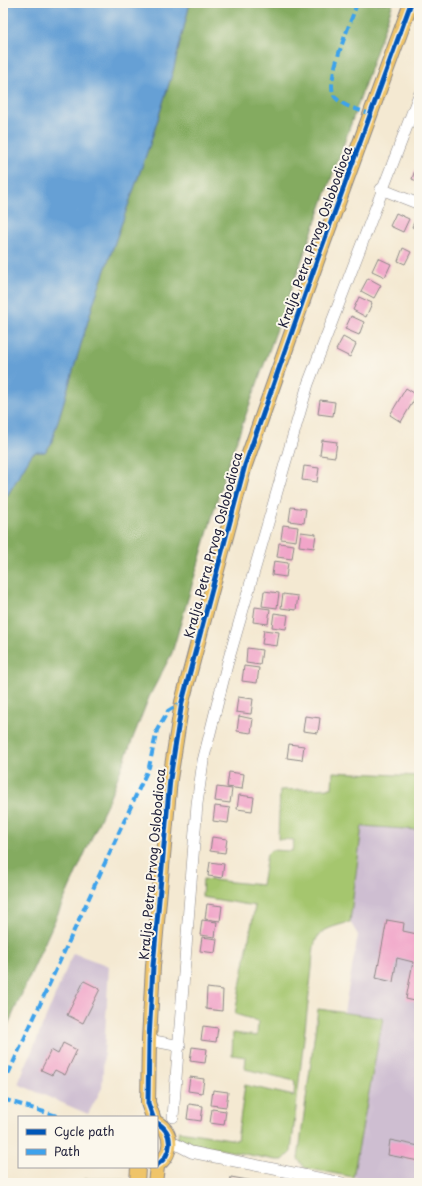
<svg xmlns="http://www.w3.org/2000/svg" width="422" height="1186" viewBox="0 0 422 1186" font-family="'Playpen Sans',sans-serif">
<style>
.industrial{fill:#cebed1}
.green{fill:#a5c66e;stroke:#647454}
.forest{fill:#84ab61;stroke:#53664e}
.water{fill:#66a0d5;stroke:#446188}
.building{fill:#f1a5c9}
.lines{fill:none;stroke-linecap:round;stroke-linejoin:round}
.minor-casing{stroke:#8b8686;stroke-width:12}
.major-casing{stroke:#8b8686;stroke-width:16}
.minor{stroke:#fff;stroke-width:11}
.major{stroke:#efc469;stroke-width:14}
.quiet{stroke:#3ea2ec;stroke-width:4;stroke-dasharray:8 4;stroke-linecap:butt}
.cycleway-casing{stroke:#fbf7ec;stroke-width:8}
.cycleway{stroke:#0057b8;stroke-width:5}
.labels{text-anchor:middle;stroke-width:4;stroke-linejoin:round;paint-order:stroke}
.street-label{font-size:13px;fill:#22223b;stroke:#fbf7ec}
</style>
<rect width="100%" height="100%" fill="#fbf7ec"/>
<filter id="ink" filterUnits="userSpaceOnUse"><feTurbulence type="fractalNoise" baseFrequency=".025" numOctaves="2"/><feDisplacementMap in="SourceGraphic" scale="8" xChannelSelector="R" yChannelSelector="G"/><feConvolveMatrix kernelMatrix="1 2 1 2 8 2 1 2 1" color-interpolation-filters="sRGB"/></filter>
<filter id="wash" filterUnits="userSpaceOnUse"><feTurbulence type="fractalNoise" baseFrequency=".012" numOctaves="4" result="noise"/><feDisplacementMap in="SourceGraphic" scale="16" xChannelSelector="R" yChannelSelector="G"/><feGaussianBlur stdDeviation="0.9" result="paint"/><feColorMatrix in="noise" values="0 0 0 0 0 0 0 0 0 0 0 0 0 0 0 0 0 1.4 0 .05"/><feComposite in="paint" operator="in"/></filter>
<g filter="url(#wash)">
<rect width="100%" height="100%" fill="#f4e9d2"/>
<path class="industrial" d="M362,826l57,4v353h-31l-35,-6 30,-158 -39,-7 14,-77 -8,-13z
M73,953l36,13 -7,122 -14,26 -70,-30z"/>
<path class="green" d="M333,772l86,4v54l-57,-4 -12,96c-35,9 -36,12 -38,46l-21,184 -8,8h-7l-99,-19 2,-10 58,9 8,-55 49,11 1,-15 -50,-12 1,-12 -14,-2 1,-22 24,3 1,-15 -23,-7 20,-108 -53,-9 1,-18 59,6 5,-31 4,-4 21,1 2,-11 -16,-1 2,-49 52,-2z
M318,1009l65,9 -30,159 -48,-9 -7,-9z
M85,1179h39v4h-39z"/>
<path class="forest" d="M190,3h203l-42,121 -125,346 -54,183 -23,44 -39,100 -107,239v-533l29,-49 4,-2h9l6,-8 43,-143 57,-160 22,-70z"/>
<path class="water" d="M3,3h187l-17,68 -22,70 -57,160 -43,143 -6,8h-9l-4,2 -29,49z"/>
<g id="blocks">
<path class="building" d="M415,170l4,2v10l-7,-3z
M419,212v18l-7,-3z
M396,213l13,6 -6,13 -13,-6z
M403,248l8,4 -6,12 -7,-3z
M378,258l13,6 -6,13 -13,-6z
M368,278l13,7 -7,13 -13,-7z
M359,297l13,6 -6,14 -13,-7z
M351,316l13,6 -5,13 -14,-6z
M343,337l13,7 -6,13 -14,-7z
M406,388l11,7 -16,27 -11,-7z
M320,400l15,2 -2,14 -15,-2z
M322,440l15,2 -2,15 -15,-2z
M304,466l15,2 -2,14 -15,-2z
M291,507l15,2 -2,14 -15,-2z
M283,525l15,2 -2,14 -15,-2z
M301,532l15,2 -2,14 -15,-2z
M279,543l15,2 -2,14 -15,-2z
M274,561l14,2 -2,14 -14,-2z
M264,591l15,2 -2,15 -15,-2z
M283,594l15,2 -2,14 -15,-2z
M255,607l15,2 -2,15 -15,-2z
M274,613l14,2 -2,14 -14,-2z
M264,630l15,2 -2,14 -15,-2z
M247,648l15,2 -2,15 -14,-2z
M244,666l15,2 -2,15 -15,-2z
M238,697l15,2 -2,15 -15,-2z
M239,716l14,3 -2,14 -14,-2z
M305,716l15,2 -2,15 -15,-2z
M289,744l15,2 -2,14 -15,-2z
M229,772l15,2 -2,15 -15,-2z
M217,787l15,2 -2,14 -15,-2z
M239,795l15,2 -2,14 -15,-2z
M215,806l15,2 -2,15 -15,-2z
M212,837l15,2 -2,14 -15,-2z
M210,862l14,2 -2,14 -14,-2z
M207,904l15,2 -2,15 -15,-2z
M202,920l15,2 -2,15 -15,-2z
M387,920l17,3 -1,8 14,3 2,-6v74l-13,-3 7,-37 -16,-4 -4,24 -17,-4z
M202,937l15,2 -2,14 -15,-2z
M84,981l16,8 -17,34 -16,-8z
M207,988l16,2 -1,21 -16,-2z
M203,1026l15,2 -2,14 -15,-2z
M63,1043l14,7 -12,25 -10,-5 -3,5 -11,-5 10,-20 7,4z
M192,1047l15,2 -2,14 -15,-2z
M190,1077l14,2 -2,14 -14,-2z
M213,1090l15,2 -2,15 -15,-2z
M189,1104l14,2 -2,15 -14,-2z
M212,1109l14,2 -2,14 -14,-2z
M390,1140l29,6v15l-31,-6z
M231,1177l28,5v1h-29z"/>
</g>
</g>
<g filter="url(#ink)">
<use href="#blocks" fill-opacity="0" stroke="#8b8686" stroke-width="1"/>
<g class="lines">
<defs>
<path id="minor" d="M381,189l38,15
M149,1040l31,6
M173,1117l24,-313 6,-43 24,-96 81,-281 111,-289
M170,1141l21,11 151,31"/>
<path id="major" d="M153,1117l-5,-14 1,-63 4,-74 17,-187 12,-77 63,-237 74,-210 92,-252
M157,1123c18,10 15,32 0,42
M137,1183l1,-16
M155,1183l2,-16"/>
</defs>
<use href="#minor" class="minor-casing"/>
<use href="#major" class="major-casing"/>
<use href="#minor" class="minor"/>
<use href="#major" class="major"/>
<path class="quiet" d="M357,3c-5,18 -34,79 -22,94 8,10 25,13 36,17
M3,1085l146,-318 8,-37 11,-19 14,-9
M3,1099l57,18"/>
<defs>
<path id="cycleway" d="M153,1117l-5,-14 1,-63 4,-74 17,-187 12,-77 63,-237 74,-210 92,-252
M157,1123c18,10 15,32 0,42"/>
</defs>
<use href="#cycleway" class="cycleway-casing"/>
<use href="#cycleway" class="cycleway"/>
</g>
</g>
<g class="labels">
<g class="street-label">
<text transform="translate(315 237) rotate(-70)" y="5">Kralja Petra Prvog Oslobodioca</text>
<text transform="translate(213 545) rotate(-75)" y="5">Kralja Petra Prvog Oslobodioca</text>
<text transform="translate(152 864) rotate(-85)" y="5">Kralja Petra Prvog Oslobodioca</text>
</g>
</g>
<rect width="422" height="1186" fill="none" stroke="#fbf7ec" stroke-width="16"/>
<rect x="18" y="1116" width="140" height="52" fill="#fbf7ec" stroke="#a4a2a5"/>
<rect x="26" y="1129" width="20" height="6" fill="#0057b8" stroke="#a4a2a5"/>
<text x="54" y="1136" font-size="12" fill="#22223b">Cycle path</text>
<rect x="26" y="1149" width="20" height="6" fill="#3ea2ec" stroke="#a4a2a5"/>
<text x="54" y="1156" font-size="12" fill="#22223b">Path</text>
</svg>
